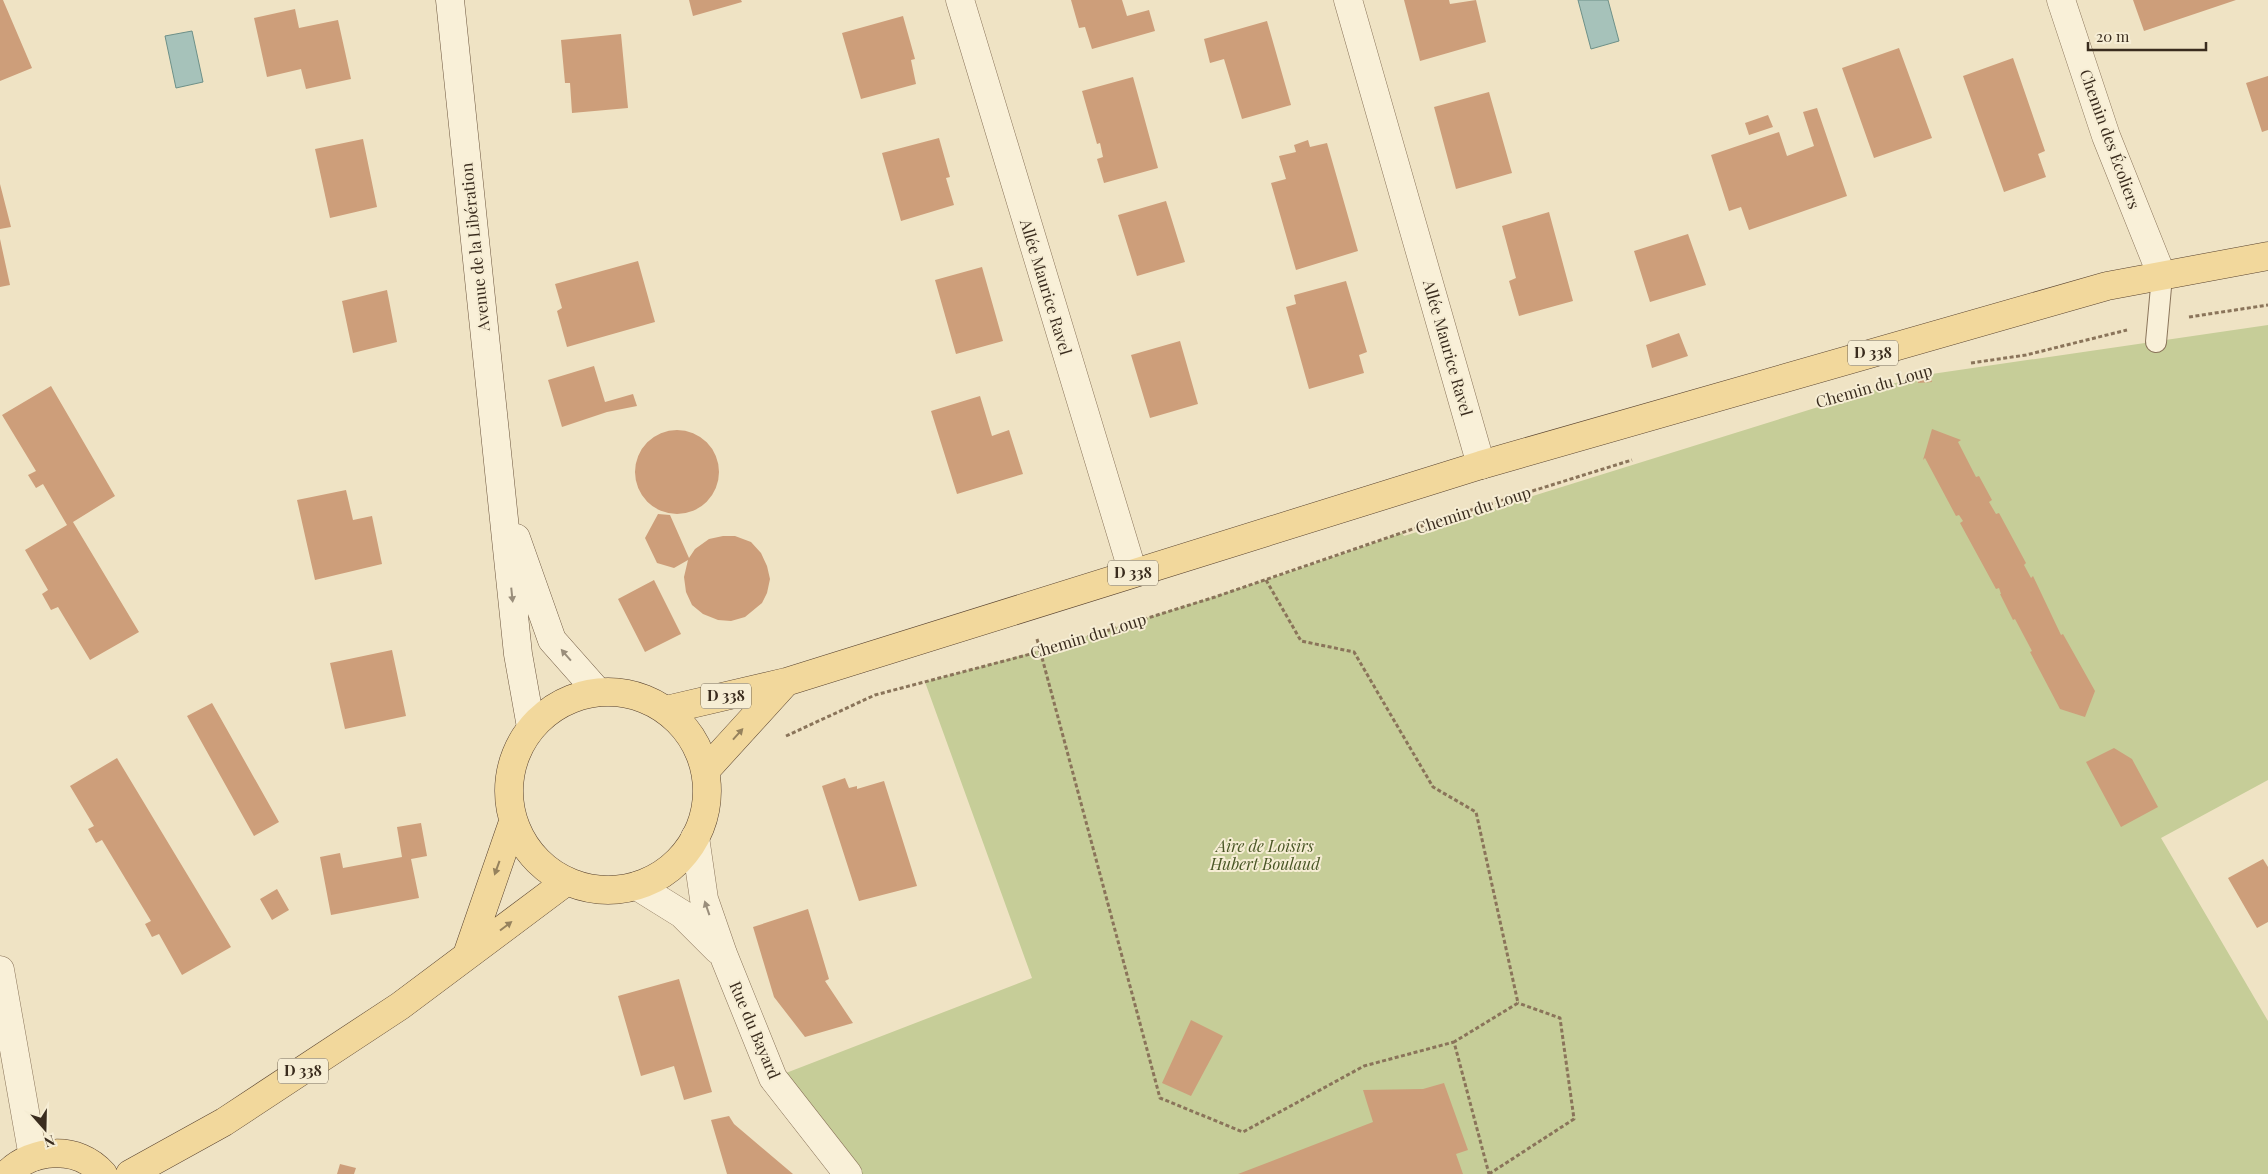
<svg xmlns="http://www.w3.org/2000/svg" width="2268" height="1174" viewBox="0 0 2268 1174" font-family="'Playfair Display',serif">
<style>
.green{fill:#c6cd98}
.water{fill:#a6c2ba;stroke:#6d9088}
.building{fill:#cd9e7a}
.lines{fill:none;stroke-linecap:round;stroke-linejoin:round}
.lane-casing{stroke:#8a745a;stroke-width:22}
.street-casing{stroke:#8a745a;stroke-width:29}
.secondary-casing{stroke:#6c553d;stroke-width:29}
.primary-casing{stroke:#58422f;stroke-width:29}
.path{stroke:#8a745a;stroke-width:3;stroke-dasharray:4 2.5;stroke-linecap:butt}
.lane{stroke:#f9f0d8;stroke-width:20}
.street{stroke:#f9f0d8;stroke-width:28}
.secondary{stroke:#f9f0d8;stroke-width:28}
.primary{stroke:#f2d89c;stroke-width:28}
.oneway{fill:#9a8e7b}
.oneway2{fill:#96825d}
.labels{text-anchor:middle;stroke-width:4;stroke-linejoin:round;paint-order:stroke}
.shield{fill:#f6edd4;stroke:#726655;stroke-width:1}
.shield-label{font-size:15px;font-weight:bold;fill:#3a2c1e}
.street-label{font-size:16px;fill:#3a2c1e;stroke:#f6edd4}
.park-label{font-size:16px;font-style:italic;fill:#495625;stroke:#f6edd4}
</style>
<rect width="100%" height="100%" fill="#efe3c4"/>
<path class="green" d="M2268,325v455l-107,58 107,183v153h-1420l-75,-96 259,-100 -107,-296c161,-43 320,-93 477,-149l2,3 514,-160z"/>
<path class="water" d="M1578,0h30l11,41 -28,8z
M192,31l11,51 -27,6 -11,-52z"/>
<path class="building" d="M0,0h3l29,68 -32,13z
M689,0h52l1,2 -49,14z
M1071,0h51l5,16 22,-6 6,21 -63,18 -7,-22 -6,1z
M1404,0h45l1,4 26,-4 10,42 -66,19z
M2133,0h103l-92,31z
M295,9l4,19 39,-8 13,59 -45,10 -5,-20 -34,8 -13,-59z
M903,16l12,43 -4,1 5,24 -55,15 -19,-66z
M1267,21l24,84 -49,14 -18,-60 -14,4 -6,-24z
M621,34l7,74 -56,5 -2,-30h-5l-4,-43z
M1899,48l33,90 -58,20 -32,-90z
M2013,58l32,93 -7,3 8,23 -42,15 -41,-116z
M2268,76v54l-6,2 -16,-49z
M1133,77l25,91 -54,15 -7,-24 6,-2 -3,-14 -3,1 -15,-53z
M1489,92l23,81 -56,16 -22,-82z
M1817,108l30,88 -98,34 -8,-23 -12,4 -18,-56 68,-23 8,24 27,-10 -11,-34z
M1768,115l5,12 -24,8 -4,-12z
M939,138l11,39 -4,1 8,27 -53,16 -19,-68z
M363,139l14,68 -47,11 -15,-69z
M1308,140l2,7 17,-4 31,108 -62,19 -25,-87 15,-4 -7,-23 17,-4 -2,-7z
M0,184l11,43 -11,2z
M1166,201l19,61 -48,14 -19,-61z
M1549,212l24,89 -54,15 -10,-35 7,-3 -14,-52z
M1688,234l18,51 -56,17 -16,-51z
M0,239l10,46 -10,2z
M638,261l17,61 -88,25 -10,-36 5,-3 -7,-24z
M982,267l21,74 -47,13 -21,-74z
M1346,281l21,71 -8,3 5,18 -55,16 -23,-82 10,-3 -2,-9z
M387,290l10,52 -44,11 -11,-52z
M1679,333l9,23 -36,12 -6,-23z
M1180,341l18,63 -48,14 -19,-63z
M594,366l11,36 28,-8 4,12 -30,6 -45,15 -14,-47z
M1930,375l2,7 -14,1v-7z
M51,386l64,110 -42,26 66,110 -49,28 -32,-53 -7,3 -9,-16 6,-4 -23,-40 42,-25 -24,-41 -7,4 -8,-13 8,-4 -34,-56z
M980,396l12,40 17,-6 14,44 -66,20 -26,-83z
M1932,429l29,11 -3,2 18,35 3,-1 13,24 -3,2 7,12 3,-1 27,50 -2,2 7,13 2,-2 28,59 2,-1 32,57 -10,26 -25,-8 -30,-57 2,-1 -17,-32 -2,1 -13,-26h1l-2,-6 -3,1 -36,-66 3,-2 -4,-6 -3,1 -31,-58 -2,2z
M635 472a42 42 0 1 1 84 0a42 42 0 1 1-84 0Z
M346,490l7,30 19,-4 10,48 -67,16 -18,-80z
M658,514l12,1 19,43 6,-9 14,-10 14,-3h12l16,6 10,11 6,13 3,13 -3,14 -5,10 -17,14 -14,4 -13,-1 -15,-6 -11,-9 -6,-13 -2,-15 4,-17 -14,8 -17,-5 -12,-25z
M654,580l27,54 -36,18 -27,-53z
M392,650l14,66 -61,13 -15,-66z
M212,703l67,119 -25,14 -67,-120z
M2114,748l18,11 26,48 -37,20 -35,-65z
M117,758l114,189 -49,28 -23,-41 -7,3 -7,-13 6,-3 -49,-81 -6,3 -8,-14 6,-3 -24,-40z
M845,778l4,10 8,-2v3l27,-8 33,105 -58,15 -37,-115z
M421,823l6,33 -16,3 8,39 -88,17 -11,-58 20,-4 3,15 59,-11 -5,-30z
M2263,859l5,8v55l-11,6 -29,-50z
M277,889l12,21 -17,10 -12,-21z
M808,909l21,70 -4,2 28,42 -48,14 -31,-40 -21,-70z
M679,979l33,113 -28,8 -10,-34 -33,10 -23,-80z
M1191,1020l32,16 -32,60 -29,-13z
M1444,1083l24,67 -12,4 7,20h-225l135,-52 -10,-32 60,-1z
M729,1116l5,8 59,50h-66l-16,-54z
M340,1164l16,4 -2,6h-17z"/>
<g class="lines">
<defs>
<path id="lane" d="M2156,342l6,-66"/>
<path id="street" d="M960,0l173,573
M1348,0l133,465
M2061,0l45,136 56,140
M695,837l9,62 19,55 50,124 75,96
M637,886l45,28 36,36
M0,970l33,187"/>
<path id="secondary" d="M450,0l68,654 13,73
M516,538l36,102 46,52"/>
<path id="primary" d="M509 791a99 99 0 1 1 198 0a99 99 0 1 1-198 0Z
M666,710l120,-28 695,-217 626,-179 161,-30
M705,771l81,-89
M467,955l46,-133
M7,1174c26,-26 71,-29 96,0
M130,1174l94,-52 176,-116 167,-125"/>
</defs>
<use href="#lane" class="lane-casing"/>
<use href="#street" class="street-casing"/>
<use href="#secondary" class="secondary-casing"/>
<use href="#primary" class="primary-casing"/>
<path class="path" d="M2189,317l79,-12
M1971,363l55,-8 101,-25
M1266,580l35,61 53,11 79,135 43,25 42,191 -64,39
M1037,639l123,459 83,34 121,-66 90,-24 35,132
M786,736l89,-41 167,-44 173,-54 224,-77 193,-60
M1489,1174l85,-55 -14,-101 -42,-15"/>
<use href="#lane" class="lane"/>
<use href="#street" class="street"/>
<use href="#secondary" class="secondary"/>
<use href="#primary" class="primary"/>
</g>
<defs><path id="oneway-solid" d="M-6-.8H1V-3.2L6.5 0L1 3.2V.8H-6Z" transform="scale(1.25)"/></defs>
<g class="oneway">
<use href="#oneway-solid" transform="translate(512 595) rotate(84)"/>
<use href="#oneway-solid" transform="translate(566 655) rotate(-131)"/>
<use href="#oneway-solid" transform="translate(707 908) rotate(-109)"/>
</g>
<g class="oneway2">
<use href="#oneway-solid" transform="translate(738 734) rotate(-48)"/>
<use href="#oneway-solid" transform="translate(497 868) rotate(110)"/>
<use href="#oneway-solid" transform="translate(506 926) rotate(-37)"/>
</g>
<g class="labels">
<g class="shield">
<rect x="1848" y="340.5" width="50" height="25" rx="4"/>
<rect x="1108" y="560.5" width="50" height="25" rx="4"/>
<rect x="701" y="683.5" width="50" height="25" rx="4"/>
<rect x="278" y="1058.5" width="50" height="25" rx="4"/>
</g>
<g class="shield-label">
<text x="1873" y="358">D 338</text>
<text x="1133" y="578">D 338</text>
<text x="726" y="701">D 338</text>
<text x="303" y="1076">D 338</text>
</g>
<g class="street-label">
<text transform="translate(2110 139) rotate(70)" y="6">Chemin des Écoliers</text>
<text transform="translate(475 247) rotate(-96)" y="6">Avenue de la Libération</text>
<text transform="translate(1046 287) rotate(73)" y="6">Allée Maurice Ravel</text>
<text transform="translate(1448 348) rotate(74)" y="6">Allée Maurice Ravel</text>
<text transform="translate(1874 386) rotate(-16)" y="6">Chemin du Loup</text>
<text transform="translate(1473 510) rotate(-18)" y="6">Chemin du Loup</text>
<text transform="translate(1088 636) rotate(-17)" y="6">Chemin du Loup</text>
<text transform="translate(755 1030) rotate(67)" y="6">Rue du Bayard</text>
</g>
<g class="park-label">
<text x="1265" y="852">Aire de Loisirs<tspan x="1265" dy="18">Hubert Boulaud</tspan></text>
</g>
</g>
<g transform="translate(45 1129) rotate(160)" stroke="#f6edd4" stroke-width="4" paint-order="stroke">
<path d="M0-4L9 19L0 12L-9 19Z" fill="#3a2c1e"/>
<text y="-8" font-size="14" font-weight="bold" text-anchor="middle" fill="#3a2c1e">N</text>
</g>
<path d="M2088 42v8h118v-8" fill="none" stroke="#3a2c1e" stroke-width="2.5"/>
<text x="2096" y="42" font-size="15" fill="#3a2c1e" stroke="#f6edd4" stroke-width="4" paint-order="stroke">20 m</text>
</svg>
